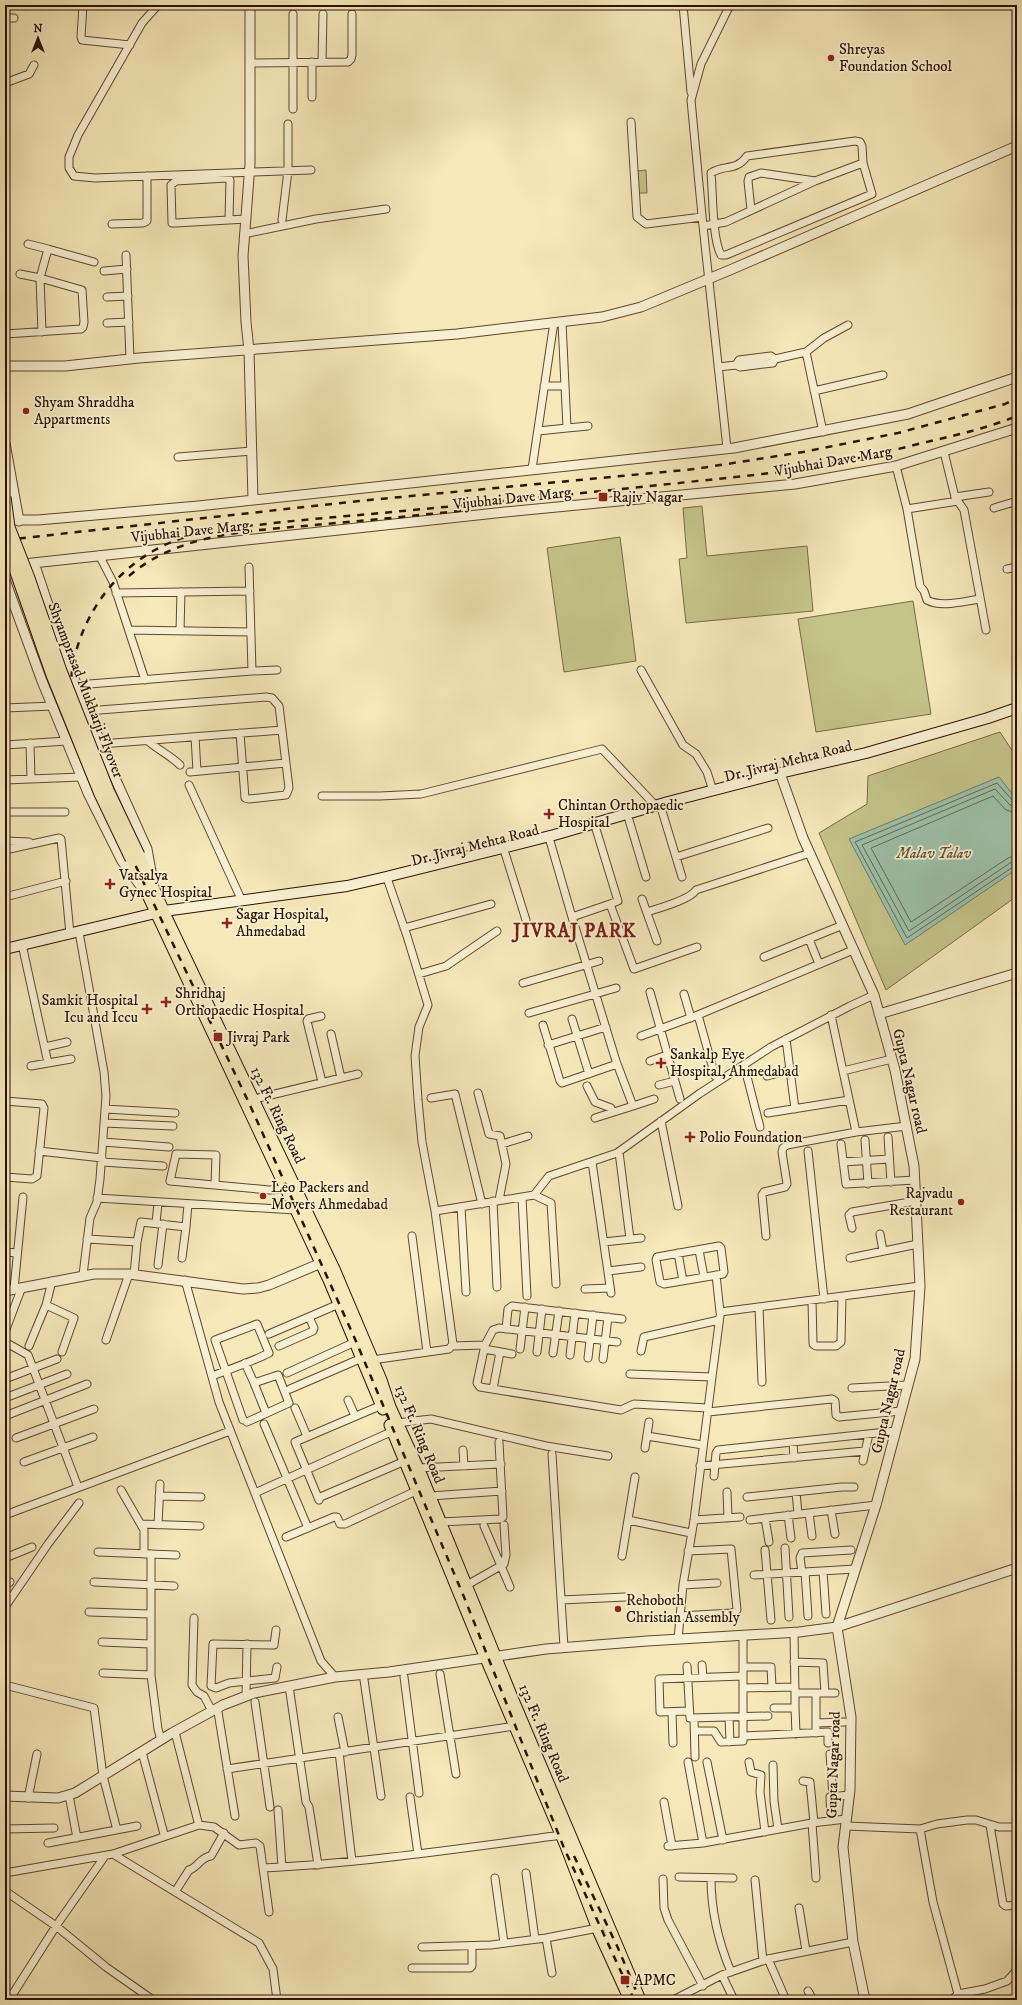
<svg xmlns="http://www.w3.org/2000/svg" width="1022" height="2005" viewBox="0 0 1022 2005" font-family="'IM FELL DW Pica',serif">
<style>
.green{fill:#c4c48a;stroke:#786a46}
.water{fill:#9dc1ab;stroke:#6f7b67}
.lines{fill:none;stroke-linecap:round;stroke-linejoin:round}
.shore{stroke:#646956;stroke-width:1}
.minor-casing{stroke:#5e472f;stroke-width:9}
.tertiary-casing{stroke:#5e472f;stroke-width:11}
.secondary-casing{stroke:#2b1101;stroke-width:12}
.primary-casing{stroke:#2b1101;stroke-width:13}
.minor{stroke:#f8f0d2;stroke-width:7}
.tertiary{stroke:#f8f0d2;stroke-width:9}
.secondary{stroke:#f8f0d2;stroke-width:10}
.primary{stroke:#f5e8b9;stroke-width:11}
.rail{stroke:#2b1101;stroke-width:2.5;stroke-dasharray:7 7;stroke-linecap:butt}
.primary-bridge-casing{stroke:#2b1101;stroke-width:13;stroke-linecap:butt}
.primary-bridge{stroke:#f5e8b9;stroke-width:11}
.poi-dot{fill:#8f2418;stroke:#f8f0d2;stroke-width:1.5}
.labels{text-anchor:middle;stroke-width:3.5;stroke-linejoin:round;paint-order:stroke}
.poi-label{font-size:15px;fill:#2b1101;stroke:#f8f0d2;text-anchor:start}
.street-label{font-size:15px;fill:#2b1101;stroke:#f8f0d2}
.park-label{font-size:15px;font-style:italic;fill:#615031;stroke:#f8f0d2}
.district-label{font-size:19px;font-weight:bold;letter-spacing:1px;fill:#7a1f14;stroke:#f8f0d2}
</style>
<rect width="100%" height="100%" fill="#f5e8b9"/>
<filter id="stains"><feTurbulence type="fractalNoise" baseFrequency=".005" numOctaves="4"/><feColorMatrix values="0 0 0 0 .2 0 0 0 0 .09 0 0 0 0 .02 0 0 0 .5 -.17"/></filter>
<radialGradient id="worn" r=".72"><stop offset=".6" stop-color="#630" stop-opacity="0"/><stop offset="1" stop-color="#630" stop-opacity=".3"/></radialGradient>
<path class="green" d="M646,170l1,23h-9l-1,-22z
M702,506l5,50 100,-10 6,65 -127,12 -7,-64 8,-1 -4,-50z
M620,537l16,124 -72,11 -17,-124z
M913,601l18,113 -115,18 -18,-113z
M1000,732l17,26v138l-131,94 -67,-157 48,-29 1,-28z"/>
<path class="water" d="M999,777l18,23v69l-112,76 -56,-106z"/>
<g class="lines">
<path class="shore" d="M1017,802l-4,-1 -16,-18 -142,59 52,96 106,-71 4,-1
M1017,807l-7,-2 -15,-16 -133,56 47,86 101,-68 7,-2
M1017,813l-11,-3 -13,-14 -122,52 40,74 97,-64 9,-3"/>
<defs>
<path id="minor" d="M83,5l-2,32 1,3 48,5
M158,5l-16,18 -64,112 -9,22v11l5,8 21,2 216,-8
M683,5l8,87
M293,14v95
M5,18h9
M322,62l1,-48
M250,63l98,-1 3,-3 1,-4v-41
M5,83l24,-9 5,-9
M312,97v-35
M631,122l6,95 9,7 56,-7
M815,181l48,-18 9,31 -146,61h-5c-9,-17 -8,-62 -10,-82 13,-9 25,-1 36,-17l108,-15 5,1 2,4 1,17
M229,220l1,-40 -3,-2 -51,3 -5,4 1,38h3l54,-3 17,-1
M282,220l6,-49v-47
M112,224l31,-1 4,-2v-45
M703,226l23,-4 89,-41 -54,-8 -12,4 -1,4 3,29
M244,234l72,-15 70,-10
M28,244l20,5
M126,255l4,104
M104,271l23,-2
M20,274l20,4 8,-29 46,13
M107,297l21,-1
M562,322l3,64
M107,323l22,-1
M5,334l76,-5 2,-2 1,-5 -2,-32 -42,-12 2,54
M806,352l17,80
M736,365l3,-5 32,-4 4,3 31,-7 18,-14 24,-13
M718,367l18,-2 4,2 33,-4 2,-4
M814,391l69,-16
M567,428l21,-2
M538,431l29,-3 -2,-42h-21
M727,448l-24,-222 -12,-126 10,-36 29,-59
M944,452l11,45 9,13 22,120
M178,457l74,-6
M896,466l11,43 13,77 4,5 3,9c14,8 37,1 53,-1
M532,469l22,-147
M955,497l34,-5
M994,508l23,-7
M907,509l51,-8
M99,555l14,27 32,98
M1007,569l10,-2
M116,593l134,-2
M129,630l122,2
M180,631l1,-39
M641,670l42,75 13,9 11,18 6,19
M252,671l25,-1
M77,685l175,-14 -3,-104
M5,708l48,-2
M87,711l179,-14 6,1 7,8 10,82 -3,7 -37,4 -4,-1 -5,-65
M195,737l2,34
M148,741c10,9 22,14 32,24
M30,743l1,36
M101,744l181,-14
M5,745l62,-4
M190,772l96,-9
M5,780l76,-3
M189,785l53,116
M322,796h58l41,-2 181,-45 54,57
M662,811l20,66
M5,812h60
M629,820l17,57
M596,829l22,72 -8,3
M5,841l24,1
M550,841l22,76 38,-13 24,65 63,-22
M5,850l54,-12 2,1 9,95
M505,853l21,67
M676,857l92,-29
M5,897l61,-16
M642,899l15,42
M647,912c12,-4 43,-12 49,-22l114,-37
M572,917l44,144 17,45 -38,12
M404,928l87,-24
M79,932l25,140 2,24 -6,83 -3,23 -7,16 -7,57
M809,939l10,25
M23,949l25,114
M764,957l79,-32
M419,974l27,-8 51,-35
M523,983l76,-22
M650,992l30,107
M684,994l7,24
M529,1013l87,-25
M831,1015l25,117
M321,1016l-13,3 -1,2 15,61
M572,1019l17,55
M543,1025l17,56 2,2 55,-19
M331,1034l10,44
M641,1036l57,-21
M786,1039l9,70
M548,1045l58,-18
M45,1047l22,-5
M650,1061l17,-6
M744,1065l16,62
M31,1066l40,-7
M843,1071l49,-12
M715,1076l-17,-61 155,-65
M767,1076l23,-6
M659,1085l16,-4
M587,1086l8,16 16,6 1,4
M478,1093l11,41 11,2 6,28 -7,36
M431,1098l24,-4 27,110
M254,1099l104,-25
M5,1101l37,3 2,4 -7,68 -5,3 -27,-2
M633,1106l21,-7
M105,1109l70,4
M768,1113l81,-13
M661,1121l17,85
M104,1123l69,3
M888,1137l3,45
M865,1140l3,44
M103,1142l66,5
M502,1144l26,-8
M841,1144l5,40 69,-4
M39,1151l63,7
M808,1151l16,148
M619,1152l11,87
M102,1162l61,4
M592,1162l19,131
M843,1162l46,-3
M215,1185l1,-30 -40,-1 -6,27 99,9 16,-1
M534,1195l17,8 5,81
M522,1197l5,99
M97,1198l198,12
M493,1201l4,86
M461,1207l5,85
M435,1211l99,-16 15,-19 68,-23 82,-59 72,-47 79,-41 24,-11
M156,1223l2,-20
M186,1227l2,-23
M852,1228l-3,-13 3,-3 64,-11
M880,1234l3,17
M412,1236l15,116
M766,1236l-4,-41 2,-3 21,-5 2,-3 -5,-32 1,-4 4,-3 69,-13 51,-6
M87,1239l50,3 -3,33
M137,1242l4,-20 45,5 -4,31
M604,1242l37,-4
M719,1246l2,2 3,24 -1,2 -59,10 -4,-2 -4,-22 1,-3z
M699,1250l5,27
M5,1252l12,1
M678,1253l5,28
M850,1258l68,-14
M158,1265l5,-41
M608,1271l33,-4
M716,1275l4,37 200,-26
M185,1280l34,122 102,259 14,16
M14,1289l9,-92
M585,1289l25,-1
M812,1300l1,44 3,2h20l5,-4 1,-45
M46,1305l28,13 -12,34
M759,1307l3,75
M506,1329l2,-20 4,-3 110,13
M5,1332l17,-45
M269,1334l70,-30
M106,1340l23,-66
M5,1342l23,13 50,132
M485,1345l-8,38 3,4 141,23 13,-6 74,4
M29,1346l17,-41 6,-24
M279,1346l34,-15 1,-3 -5,-11
M452,1346l33,-1 8,-15 6,-2 118,14
M484,1349l28,5
M520,1349l5,-42
M641,1351l3,-14 75,-17
M537,1352l5,-43
M553,1353l6,-42
M570,1355l5,-42
M588,1358l5,-43
M603,1359l5,-42
M372,1360l77,-11 4,-5 -18,-133 -13,-69 -4,-42 -3,-44 4,-29 9,-22 -21,-69 -19,-55
M245,1363l9,20 24,-8 11,28 -42,19
M287,1373l68,-31
M630,1374l82,3 -18,143 -11,65 -5,54
M212,1376c19,-7 39,-14 57,-23l-12,-29 -42,16 28,80
M712,1377l8,-61
M5,1379l52,-20
M254,1383l12,30
M852,1388l56,-3
M290,1389l72,-31
M493,1389l7,-37
M5,1398l62,-24
M348,1400l7,16
M295,1408l12,28
M708,1412l124,-13 3,2 1,14 3,2 62,-6
M5,1416l82,-32
M397,1423l34,-4 115,27 62,10
M264,1424l44,104
M647,1436l56,9
M16,1438l78,-29
M793,1442l1,16
M645,1448l4,-26
M463,1450l1,16
M552,1454l12,193
M863,1461l6,-27
M24,1462l69,-25
M700,1466l165,-15
M418,1468l83,-4
M714,1476l2,-23 2,-3 178,-19
M121,1490l23,40v24
M727,1492l1,26
M796,1492l2,22
M255,1493l138,-62
M159,1496l42,1
M430,1496l72,-5
M747,1497l95,-10h12
M318,1498l87,-37
M319,1500l-24,-58 87,-37
M831,1510l4,24
M809,1513l3,23
M5,1515l225,-84
M788,1515l3,23
M765,1518l4,24
M628,1520l63,13
M694,1520l46,-3
M750,1520l126,-15
M441,1522l59,-3 3,-2 -4,-75
M141,1524l59,2
M158,1525l2,-41
M484,1526l26,61
M286,1537l48,-20h3l3,7h5l73,-34
M785,1548l4,69
M765,1550l6,70
M98,1552l78,3
M151,1554v121l7,54 3,11
M622,1556l13,-79
M5,1558l27,-11
M823,1571l3,43
M802,1572l-2,-14 2,-5 49,-3
M805,1572l3,44
M754,1575l101,-6
M94,1582l80,4
M467,1585l37,-21 2,-9 -2,-30
M683,1585l34,-2
M5,1586l5,-4
M561,1600l64,-3
M5,1607l43,-63 31,-41
M89,1612l61,2
M680,1616l52,-3 5,-3 -6,-61 -43,2
M194,1618l-2,67 5,7 7,4 8,15
M276,1630l-2,15 -61,-1 -2,42 5,2 13,-5 46,-5 2,-11
M794,1633l1,60h40
M102,1642l48,2
M794,1662l29,1 2,30
M702,1665l1,12
M687,1666l3,52 78,-2
M743,1667h28l1,20
M103,1673l48,2
M440,1674l16,100
M404,1677l15,116
M364,1680l17,116
M5,1685l89,23 9,68 14,54
M289,1686l17,116 3,5 9,58
M743,1688l52,-1
M816,1693v40
M246,1696l1,-52
M255,1702l15,105
M774,1708h21v-15
M795,1708l1,26
M689,1711l-29,1 -1,-33 84,-3
M218,1712l17,104
M672,1712l1,31
M338,1717l7,35
M729,1717l1,25
M694,1718l1,39
M816,1723l28,-1
M695,1731h19l7,11 22,-1v-106
M175,1732l23,90
M744,1736l84,-4v11
M142,1752l22,82
M339,1752l13,109
M830,1754l3,42
M688,1762l15,81 109,-20 34,-4
M707,1762l16,78
M749,1762l2,10 10,3 -1,17 5,40
M773,1765l1,36 4,28
M227,1769l288,-43
M803,1781l7,1 4,41
M69,1795l8,43
M410,1797l8,57
M28,1798l9,-44
M664,1802l8,44
M278,1810l4,57
M831,1821l-1,-24 19,-2
M812,1823l4,55
M990,1825l13,79 3,2 11,-1
M846,1826l74,3 13,73 25,92
M5,1829l49,-1
M920,1829l17,-5 30,-4h9l23,7h18
M48,1843l89,-17
M668,1846l35,-3
M113,1854l146,89 14,26 4,31
M263,1868c100,-5 200,-20 299,-33
M5,1873l108,-19 86,-29 15,2 25,18 17,-2 4,3 9,66
M526,1873l9,66
M679,1877l54,1
M495,1878l9,65
M711,1878c0,33 7,63 20,94
M663,1879l1,29 4,12 35,66
M755,1880l8,81
M5,1891l51,35 50,41 47,33
M175,1892l14,-22c9,-2 11,-13 22,-14l13,-23
M799,1908l7,43
M546,1938l6,35
M422,1947l69,-2 55,-7 52,-10
M768,1959l18,41
M412,1968h58l2,-2v-20
M722,1975l12,25
M808,1991l5,9
M9,2000l47,-74 49,-70
M673,2000l49,-25 46,-16 85,-17
M952,2000l6,-6 27,-5 22,-8 10,-11"/>
<path id="tertiary" d="M250,5v159l-7,92 3,66 3,28 4,150
M5,366h60l74,-8 318,-24 145,-17 39,-10 89,-37 287,-124
M5,443l14,78
M5,520h33l160,-14 536,-58 174,-34 109,-37
M34,563l34,101 47,114 32,71 5,28
M5,566l500,-54 290,-28 101,-18 121,-38
M5,580l37,101 46,112 34,68 18,24
M780,773l23,65 71,157 21,75 19,96 6,120 -5,73 -39,146 -39,122 14,90 -1,73 -7,57 10,95 12,58
M879,1014l138,-41
M5,1291l89,-17h35l114,15 15,-1 11,-3 57,-24
M5,1796l53,2 17,-5 97,-60 51,-28 31,-12 81,-16 54,-5 157,-23 101,-8 152,-9 38,-5 180,-59"/>
<path id="secondary" d="M5,949l159,-38 183,-25 39,-9 168,-42 114,-33 112,-29 86,-20 122,-35 29,-10"/>
<path id="primary" d="M139,855l27,62 168,352 47,111 9,27 32,70 91,223 127,300
M131,859l198,421 54,129
M390,1425l95,231 81,190 33,86 31,68"/>
</defs>
<use href="#minor" class="minor-casing"/>
<use href="#tertiary" class="tertiary-casing"/>
<use href="#secondary" class="secondary-casing"/>
<use href="#primary" class="primary-casing"/>
<use href="#minor" class="minor"/>
<use href="#tertiary" class="tertiary"/>
<use href="#secondary" class="secondary"/>
<use href="#primary" class="primary"/>
<path class="rail" d="M5,540l354,-39 336,-32 108,-17 95,-19 107,-29 12,-6
M129,576c53,-46 130,-45 196,-52 48,-4 95,-9 143,-14
M78,718l10,33
M574,1856l44,92 22,52
M634,2000l-70,-152 -100,-251 -109,-258 -106,-236 -152,-318c-8,-19 -19,-38 -23,-59 -15,-68 19,-142 81,-176 34,-19 73,-22 111,-26 42,-5 84,-8 126,-12 96,-9 191,-19 287,-29 53,-6 107,-10 160,-21 26,-5 52,-11 79,-18 34,-8 67,-15 99,-28"/>
<defs>
<path id="primary-bridge" d="M5,497l4,30 20,51 32,93 47,119 31,65
M5,541l47,134 48,119 31,65"/>
</defs>
<use href="#primary-bridge" class="primary-bridge-casing"/>
<use href="#primary-bridge" class="primary-bridge"/>
</g>
<g class="poi-dot">
<circle cx="831" cy="58" r="4"/>
<circle cx="26" cy="411" r="4"/>
<rect x="598" y="492" width="10" height="10" rx="2"/>
<path d="M547 808h4v4h4v4h-4v4h-4v-4h-4v-4h4z"/>
<path d="M108 878h4v4h4v4h-4v4h-4v-4h-4v-4h4z"/>
<path d="M225 917h4v4h4v4h-4v4h-4v-4h-4v-4h4z"/>
<path d="M164 996h4v4h4v4h-4v4h-4v-4h-4v-4h4z"/>
<path d="M145 1003h4v4h4v4h-4v4h-4v-4h-4v-4h4z"/>
<rect x="213" y="1032" width="10" height="10" rx="2"/>
<path d="M659 1057h4v4h4v4h-4v4h-4v-4h-4v-4h4z"/>
<path d="M688 1131h4v4h4v4h-4v4h-4v-4h-4v-4h4z"/>
<circle cx="263" cy="1196" r="4"/>
<circle cx="961" cy="1202" r="4"/>
<circle cx="618" cy="1609" r="4"/>
<rect x="620" y="1975" width="10" height="10" rx="2"/>
</g>
<g class="labels">
<g class="poi-label">
<text x="839" y="54">Shreyas<tspan x="839" dy="17">Foundation School</tspan></text>
<text x="34" y="407">Shyam Shraddha<tspan x="34" dy="17">Appartments</tspan></text>
<text x="612" y="502">Rajiv Nagar</text>
<text x="558" y="810">Chintan Orthopaedic<tspan x="558" dy="17">Hospital</tspan></text>
<text x="119" y="880">Vatsalya<tspan x="119" dy="17">Gynec Hospital</tspan></text>
<text x="236" y="919">Sagar Hospital,<tspan x="236" dy="17">Ahmedabad</tspan></text>
<text x="175" y="998">Shridhaj<tspan x="175" dy="17">Orthopaedic Hospital</tspan></text>
<text x="138" y="1005" text-anchor="end">Samkit Hospital<tspan x="138" dy="17">Icu and Iccu</tspan></text>
<text x="227" y="1042">Jivraj Park</text>
<text x="670" y="1059">Sankalp Eye<tspan x="670" dy="17">Hospital, Ahmedabad</tspan></text>
<text x="699" y="1142">Polio Foundation</text>
<text x="271" y="1192">Leo Packers and<tspan x="271" dy="17">Movers Ahmedabad</tspan></text>
<text x="953" y="1198" text-anchor="end">Rajvadu<tspan x="953" dy="17">Restaurant</tspan></text>
<text x="626" y="1605">Rehoboth<tspan x="626" dy="17">Christian Assembly</tspan></text>
<text x="634" y="1985">APMC</text>
</g>
<g class="street-label">
<text transform="translate(833 461) rotate(-10)" y="5">Vijubhai Dave Marg</text>
<text transform="translate(512 498) rotate(-6)" y="5">Vijubhai Dave Marg</text>
<text transform="translate(190 531) rotate(-6)" y="5">Vijubhai Dave Marg</text>
<text transform="translate(86 690) rotate(69)" y="5">Shyamprasad Mukharji Flyover</text>
<text transform="translate(788 761) rotate(-14)" y="5">Dr. Jivraj Mehta Road</text>
<text transform="translate(475 845) rotate(-14)" y="5">Dr. Jivraj Mehta Road</text>
<text transform="translate(910 1081) rotate(77)" y="5">Gupta Nagar road</text>
<text transform="translate(278 1115) rotate(64)" y="5">132 Ft. Ring Road</text>
<text transform="translate(888 1401) rotate(-77)" y="5">Gupta Nagar road</text>
<text transform="translate(420 1434) rotate(67)" y="5">132 Ft. Ring Road</text>
<text transform="translate(544 1733) rotate(67)" y="5">132 Ft. Ring Road</text>
<text transform="translate(833 1765) rotate(-88)" y="5">Gupta Nagar road</text>
</g>
<g class="park-label">
<text x="934" y="858">Malav Talav</text>
</g>
<g class="district-label">
<text x="575" y="937">JIVRAJ PARK</text>
</g>
</g>
<rect width="1022" height="2005" fill="none" stroke="#f5e8b9" stroke-width="20"/>
<rect x="6" y="6" width="1010" height="1993" fill="none" stroke="#2b1101" stroke-width="2"/>
<rect x="10" y="10" width="1002" height="1985" fill="none" stroke="#2b1101"/>
<g transform="translate(38 38)" stroke="#f8f0d2" stroke-width="3" paint-order="stroke">
<path d="M0-3L7 15L0 10L-7 15Z" fill="#2b1101"/>
<text y="-6" font-size="11" font-weight="bold" text-anchor="middle" fill="#2b1101">N</text>
</g>
<rect width="100%" height="100%" filter="url(#stains)"/>
<rect width="100%" height="100%" fill="url(#worn)"/>
</svg>
